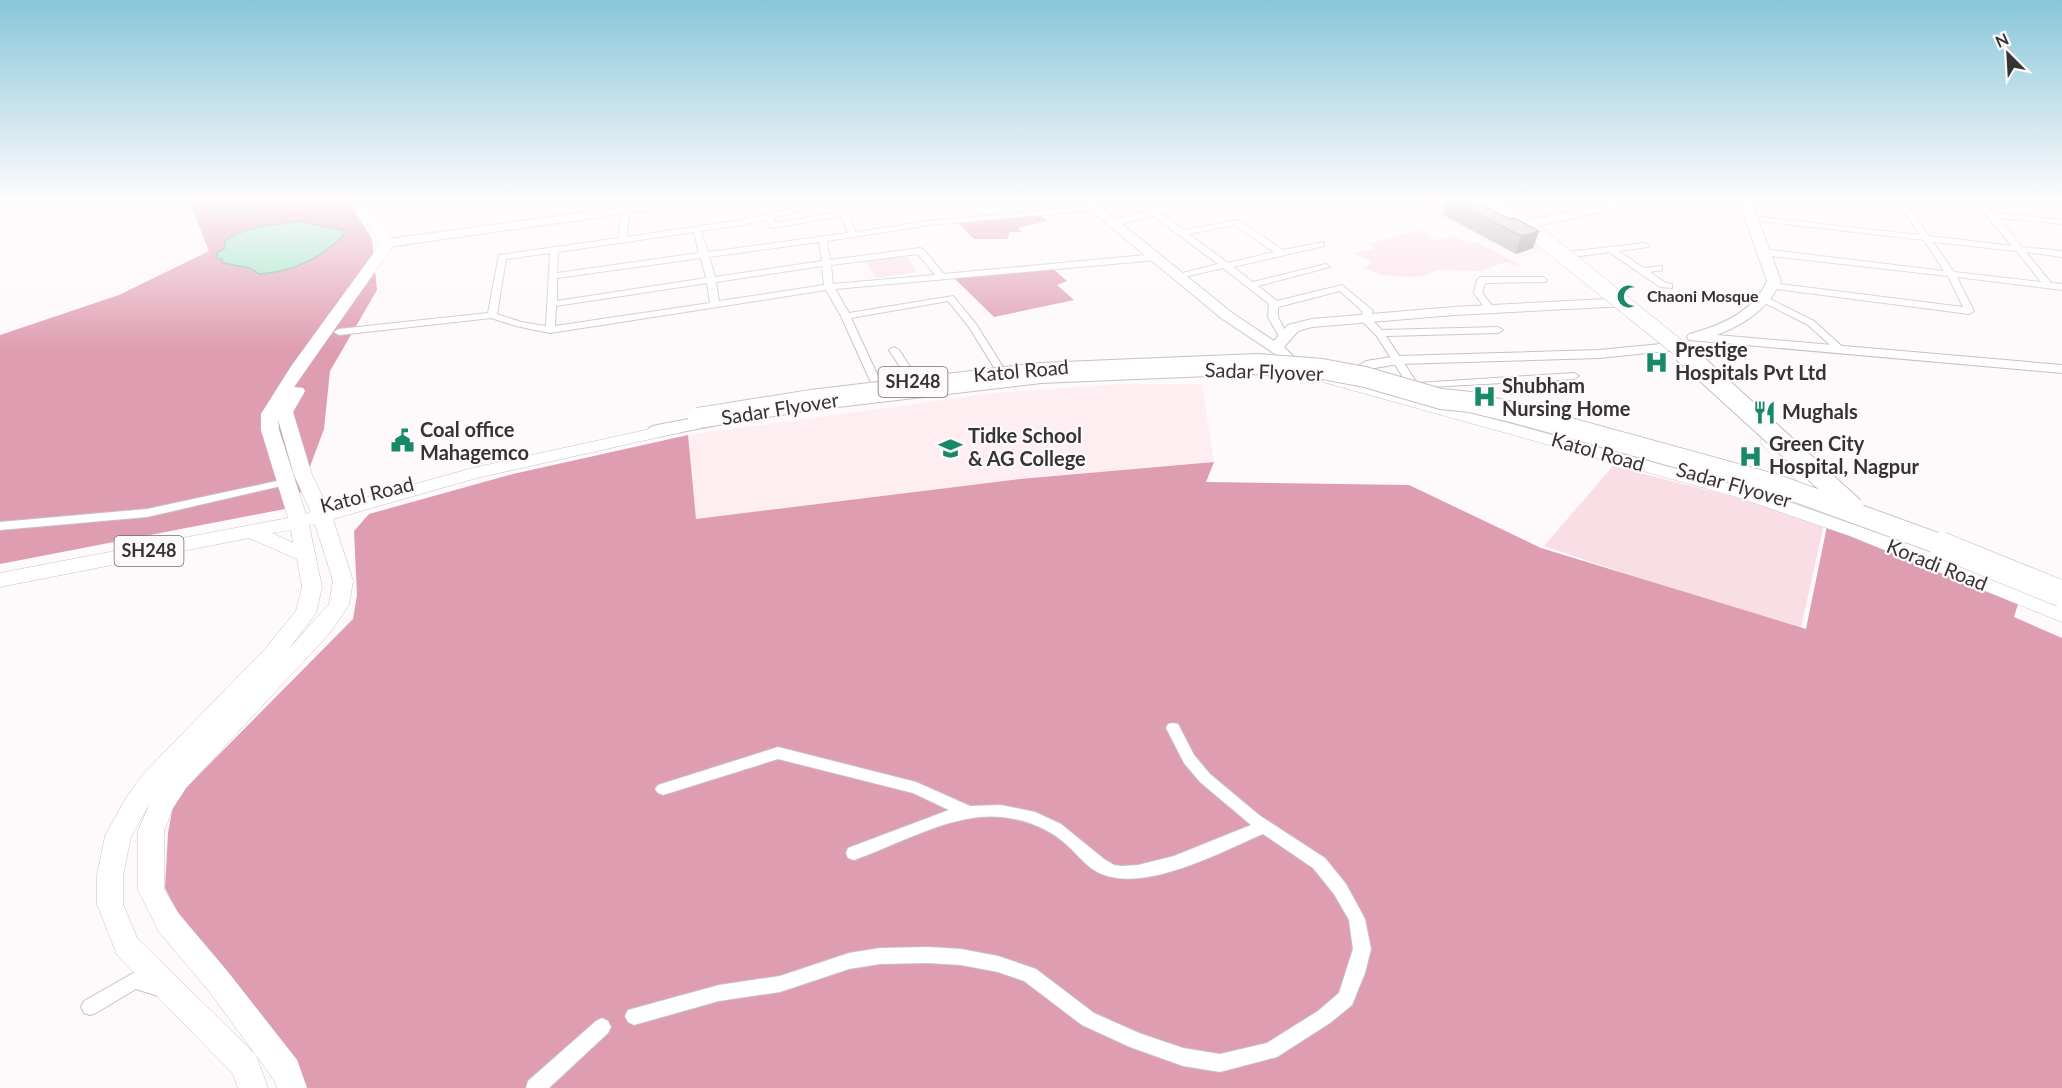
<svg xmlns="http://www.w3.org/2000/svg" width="2062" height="1088" viewBox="0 0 2062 1088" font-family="Lato,sans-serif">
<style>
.built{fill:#feeef2}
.green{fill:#fadee5}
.forest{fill:#df9db1}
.water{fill:#98e0c3;stroke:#7aac98;stroke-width:1.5}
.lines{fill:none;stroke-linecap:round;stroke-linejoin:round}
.street-casing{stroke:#c8c1c3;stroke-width:2}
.secondary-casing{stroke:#c8c1c3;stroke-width:2}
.primary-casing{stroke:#c8c1c3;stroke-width:1}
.highway-casing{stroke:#c8c1c3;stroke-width:2}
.street{fill:#fff;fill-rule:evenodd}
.secondary{fill:#fff;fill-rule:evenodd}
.primary{fill:#fff;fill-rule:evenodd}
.highway{fill:#fff;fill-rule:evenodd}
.highway-bridge-far2-casing{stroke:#c8c1c3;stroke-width:17;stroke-linecap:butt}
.highway-bridge-far1-casing{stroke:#c8c1c3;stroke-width:22;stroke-linecap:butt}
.highway-bridge-casing{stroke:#c8c1c3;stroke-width:27;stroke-linecap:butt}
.highway-bridge-far2{stroke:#fff;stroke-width:16}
.highway-bridge-far1{stroke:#fff;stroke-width:20}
.highway-bridge{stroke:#fff;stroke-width:26}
.wall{fill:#aea8a9}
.shaded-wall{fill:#8d888a}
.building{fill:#cac3c5;stroke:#8d888a;stroke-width:1.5}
.labels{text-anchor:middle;stroke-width:4.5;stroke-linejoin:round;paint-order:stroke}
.far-poi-label{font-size:16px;font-weight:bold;fill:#353333;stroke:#fef9fa;text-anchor:start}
.shield{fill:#fef9fa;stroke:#716e6f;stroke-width:1.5}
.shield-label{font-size:18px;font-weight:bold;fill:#353333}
.poi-label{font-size:20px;font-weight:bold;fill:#353333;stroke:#fef9fa;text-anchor:start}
.street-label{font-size:20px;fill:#353333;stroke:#fef9fa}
</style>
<rect width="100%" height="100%" fill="#fef9fa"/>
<path class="built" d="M1423,198h35l36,18 52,35 -30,7 -106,-57z
M1123,384h79l12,78 -194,17 -325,40 -7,-84 307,-42z"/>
<path class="green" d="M1419,230l19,10 16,-4 15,8 9,-2 46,25 -18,-5 -25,9 -42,-1 -17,6 -12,1 -27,-2 -21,-7 10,-6 -19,-9 21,-4 -5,-5z
M908,257l9,15 -41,6 -12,-18z
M1613,466l117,30 94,28 -24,108 -256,-86z"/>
<path class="forest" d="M188,198h158l26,41 5,51 -47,81 -6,58 -29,78 -295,57v-229l119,-40 90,-44z
M1040,214l7,7 -29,7 4,4h-12l-3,7h-33l-18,-18z
M1052,268l15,13 -10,4 17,15 -80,17 -41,-40z
M688,435l8,84 324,-40 194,-17 -8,20 203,3 132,63 265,81 21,-103 191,78 -4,13 48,21v450h-1764l-120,-174 -13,-26 3,-55 6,-33 179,-181 4,-24 -3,-64 15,-17 144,-40z"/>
<path class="water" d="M299,221l44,9 2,4c-24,24 -53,38 -86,40l-9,-6 -27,-5 -1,-4 -6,-1 2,-6 7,-4v-7c19,-15 51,-16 74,-20z"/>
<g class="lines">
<defs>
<path id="street" d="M736,198h8l10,20 79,-20h13l-73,20 3,5 63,-11 -3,-6 4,-2h3l13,28 73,-11 166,-15 4,2 -4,2 -166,15 -102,16 3,19 90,-12 3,1 21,25 212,-20 4,3 -4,3 -321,29 14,24 104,-17 23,28 30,48 -5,3 -3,-1 -29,-47 -21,-26 -97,17 32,69 -5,3 -5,-3 -32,-71 -15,-26 -276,43 -34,-7 -25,-8 -152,17 -5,-3 5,-3 149,-16 11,-58 120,-17 2,-26 4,-2 4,2 -2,25 120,-18zM841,216l7,17 -140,19 -7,-21 41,-6 24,-6 5,9h3zM694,232l5,21 -142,20 1,-21zM819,242l3,19 -107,16 -6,-20zM550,253l-4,73 -25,-4 -24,-8 9,-55zM918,254l17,21 -102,9 -2,-19zM701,258l5,20 -149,23v-23zM822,266l2,19 -105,16 -3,-19zM707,283l3,20 -155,23 1,-20z
M1595,198h10l5,2 20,-2 -21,7z
M1895,198h8l26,38 83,10 -40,-48h8l14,15 68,7v4l-63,-6 23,29 40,4v6l-36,-5 25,31 11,1v6l-105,-13 17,34 -5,3 -200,-26 -1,-2 4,-3 191,24 -15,-31 -185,-21 -4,-3 4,-3 181,22 -20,-31 -173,-20 -4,-2 4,-2 169,19zM1933,242l84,9 24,31 -87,-10z
M1152,211h6l26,19 54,-10 45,30 41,-8v4l-91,21 20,15 73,-18 4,3 -72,19 19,15 65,-16 29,24 2,2 -3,7 12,12 116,-3 5,3 -5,3 -112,3 31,47 157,-10 5,3 -5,3 -164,9 -34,-53 -16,-16 3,-7 -23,-21 -62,16v10l11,21 -2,2h-6l-13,-23 1,-13 -46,-36 -48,11v-4l43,-11 -66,-49zM1234,225l40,27 -46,11 -39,-29z
M1645,243l4,2 -1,2 -30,4 26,17 18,-2v4l-12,2 16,11 6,1v4l-12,-1 -51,-35 -42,6 -4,-3 4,-3z
M1543,277l4,3 -1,2 -61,1 -3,10 13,16 -5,3 -3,-1 -13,-18 3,-13 4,-3z
M1764,296l50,25 33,30 -2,2h-6l-31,-28 -47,-24 -1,-2z
M894,347l5,3 21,32 -1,2h-8l-1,-2 -21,-32z
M286,479l6,3 -2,2 -143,33 -147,13v-8l147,-13z
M1173,723l5,1 16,31 16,19 49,41 66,43 21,26 19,35 6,30 -6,24 -13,32 -22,18 -53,34 -57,15 -37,-6 -53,-19 -48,-22 -58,-44 -26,-9 -37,-7 -33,-2 -48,1 -31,5 -69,23 -61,9 -85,24 -6,-3 -3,-6 3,-6 91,-25 61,-9 69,-23 31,-5 48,-1 33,2 37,7 38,13 58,44 45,20 44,15 37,6 47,-11 51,-32 21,-18 14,-44 -4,-29 -15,-26 -21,-26 -50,-34c-43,18 -129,66 -172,34 -8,-6 -15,-15 -23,-22 -18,-17 -41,-26 -66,-29 -49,-5 -102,27 -148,43l-6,-2 -2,-5 2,-5 101,-38 -36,-17 -135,-34 -115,36 -5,-2 -3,-4 3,-4 120,-38 138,35 54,24 31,-1 34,7 26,12 43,35 10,6 8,1 16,-1 36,-9 77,-31 -51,-43 -16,-19 -18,-35 2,-4z
M135,972l29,10 3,6 -3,6 -6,2 -22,-7 -40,24 -6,2 -6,-2 -3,-6 3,-6z
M602,1018l6,3 3,6 -3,6 -59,55h-23l2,-7 68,-60z"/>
<path id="secondary" d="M690,198h31l-6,3 -327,46 -6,-4 6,-4z
M1076,198h13l26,21 81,-21h20l-2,2 -92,24 109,88 43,29 14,-16 24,-6 142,-12 173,-9 7,4 -7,4 -173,9 -142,12 -14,4 -14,16 14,14 2,13 -7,4 -7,-4 -2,-12 -6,-6 -57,-38z
M1634,198h22l-6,3 -122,27 -6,-4 6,-4z
M1738,198h12l31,83c-13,28 -36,43 -64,54l345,30v8l-373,-33 -2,-3 2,-3c31,-8 65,-22 78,-53z
M1682,342l7,4 -2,3 -88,9 -201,6 -23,4 -18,7 -7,-4 16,-10 32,-5 201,-6z"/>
<path id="primary" d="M349,198h12l34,45 -101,144 9,1 2,3 -12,21 19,63 16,33 145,-40 200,-44 6,1 3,4 -3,4 -6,1 -196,44 -144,41 20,62 -4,24 -20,29 -143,154 -13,20 -9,23v58l15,25 49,58 69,88 10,28h-30l-3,-8 -18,-25 12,33h-30l-5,-14 -116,-119 -20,-51v-29l8,-39 21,-38 18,-25 121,-124 31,-38 6,-24 -5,-28 -48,-21 -249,49v-14l288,-55 -27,-88v-16l31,-49 89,-122zM278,419l16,56 17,37 -5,2 -27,-84zM315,524l18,57 -4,23 -41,46 28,-37 6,-26 -13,-62zM291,530l2,13 -21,-10zM150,803l-12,28v59l21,42 49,58 47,64 -118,-116 -14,-34v-29l8,-38z
M1329,374l425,116 110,38 198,79v15l-212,-86 -110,-38 -417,-116 -2,-3z
M1769,437l6,1 65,64 2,4 -2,4h-14l-63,-64 -3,-4 3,-4z"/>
<path id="highway" d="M720,413l7,2 3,4 -3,4 -70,14 -7,-2 -3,-4 3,-4 7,-2z
M1886,530l85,32 4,5 -4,5 -8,3 -85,-33 -3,-5 3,-5z"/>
</defs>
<use href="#street" class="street-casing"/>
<use href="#secondary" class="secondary-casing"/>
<use href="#primary" class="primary-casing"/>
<use href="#highway" class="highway-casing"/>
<use href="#street" class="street"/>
<use href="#secondary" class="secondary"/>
<use href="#primary" class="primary"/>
<use href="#highway" class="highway"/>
<defs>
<path id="highway-bridge-far2" d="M1479,198l49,29 157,126"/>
<path id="highway-bridge-far1" d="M1683,352l171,156
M698,418l113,-18 229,-27 217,-9 65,5 43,8 76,22 29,3 49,12 258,71 168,61"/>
<path id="highway-bridge" d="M1941,545l121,49"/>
</defs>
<use href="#highway-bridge-far2" class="highway-bridge-far2-casing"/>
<use href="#highway-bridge-far1" class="highway-bridge-far1-casing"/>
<use href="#highway-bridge" class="highway-bridge-casing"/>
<use href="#highway-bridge-far2" class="highway-bridge-far2"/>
<use href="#highway-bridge-far1" class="highway-bridge-far1"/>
<use href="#highway-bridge" class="highway-bridge"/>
</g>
<path class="wall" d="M1447,198l92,33 -6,17 -17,6 -73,-39z"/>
<path class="shaded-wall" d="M1539,231l-6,17 -17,6 5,-18z"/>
<path class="building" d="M1448,198h19l43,21 4,-1 25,13 -18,5z"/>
<linearGradient id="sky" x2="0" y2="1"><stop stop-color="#88c6d9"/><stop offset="0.57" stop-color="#fffcfd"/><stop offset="1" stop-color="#fffcfd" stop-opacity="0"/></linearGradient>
<rect width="2062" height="350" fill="url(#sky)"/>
<defs>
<symbol id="mosque-bare" viewBox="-9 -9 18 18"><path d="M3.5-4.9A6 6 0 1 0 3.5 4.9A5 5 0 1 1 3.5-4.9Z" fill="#178868" stroke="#fef9fa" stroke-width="2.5" paint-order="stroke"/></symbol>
<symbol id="hospital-bare" viewBox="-9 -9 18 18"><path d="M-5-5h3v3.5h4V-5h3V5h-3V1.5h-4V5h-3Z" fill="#178868" stroke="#fef9fa" stroke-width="2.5" paint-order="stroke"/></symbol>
<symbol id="restaurant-bare" viewBox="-9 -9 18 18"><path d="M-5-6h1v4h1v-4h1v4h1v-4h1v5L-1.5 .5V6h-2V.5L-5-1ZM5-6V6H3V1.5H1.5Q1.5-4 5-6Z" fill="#178868" stroke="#fef9fa" stroke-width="2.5" paint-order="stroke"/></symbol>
<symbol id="civic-bare" viewBox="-9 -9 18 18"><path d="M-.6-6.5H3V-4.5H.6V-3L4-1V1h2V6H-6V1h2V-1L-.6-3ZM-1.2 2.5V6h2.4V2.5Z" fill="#178868" stroke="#fef9fa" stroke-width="2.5" paint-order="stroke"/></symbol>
<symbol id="school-bare" viewBox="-9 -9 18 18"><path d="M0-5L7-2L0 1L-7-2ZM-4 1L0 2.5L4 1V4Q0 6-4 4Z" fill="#178868" stroke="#fef9fa" stroke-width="2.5" paint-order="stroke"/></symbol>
</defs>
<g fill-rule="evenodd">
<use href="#mosque-bare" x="1612" y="280" width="33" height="33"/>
<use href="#hospital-bare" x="1640" y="346" width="33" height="33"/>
<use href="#hospital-bare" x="1468" y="380" width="33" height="33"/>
<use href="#restaurant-bare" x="1748" y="396" width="33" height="33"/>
<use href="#civic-bare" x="386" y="424" width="33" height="33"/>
<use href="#school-bare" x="934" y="432" width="33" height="33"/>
<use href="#hospital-bare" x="1734" y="440" width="33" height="33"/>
</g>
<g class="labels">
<g class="far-poi-label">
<text x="1647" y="302">Chaoni Mosque</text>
</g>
<g class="shield">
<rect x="878.5" y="367" width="69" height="30" rx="4.5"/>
<rect x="114.5" y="536" width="69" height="30" rx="4.5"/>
</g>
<g class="shield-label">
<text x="913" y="388">SH248</text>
<text x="149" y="557">SH248</text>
</g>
<g class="poi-label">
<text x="1675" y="357">Prestige<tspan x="1675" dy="23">Hospitals Pvt Ltd</tspan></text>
<text x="1502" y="393">Shubham<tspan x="1502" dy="23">Nursing Home</tspan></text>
<text x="1782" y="419">Mughals</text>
<text x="420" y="437">Coal office<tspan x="420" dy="23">Mahagemco</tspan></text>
<text x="968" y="443">Tidke School<tspan x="968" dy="23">&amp; AG College</tspan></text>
<text x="1769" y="451">Green City<tspan x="1769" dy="23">Hospital, Nagpur</tspan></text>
</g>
<g class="street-label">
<text transform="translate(1021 371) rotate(-5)" y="7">Katol Road</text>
<text transform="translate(1264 372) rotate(2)" y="7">Sadar Flyover</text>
<text transform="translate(780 409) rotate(-9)" y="7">Sadar Flyover</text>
<text transform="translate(1598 452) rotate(16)" y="7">Katol Road</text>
<text transform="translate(1734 485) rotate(16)" y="7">Sadar Flyover</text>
<text transform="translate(367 495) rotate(-14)" y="7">Katol Road</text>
<text transform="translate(1937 565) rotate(22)" y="7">Koradi Road</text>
</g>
</g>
<g transform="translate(2008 54) rotate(336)" stroke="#fef9fa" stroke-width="4.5" paint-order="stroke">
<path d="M0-4.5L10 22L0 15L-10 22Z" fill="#353333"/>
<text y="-9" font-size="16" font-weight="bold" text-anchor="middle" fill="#353333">N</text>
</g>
</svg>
